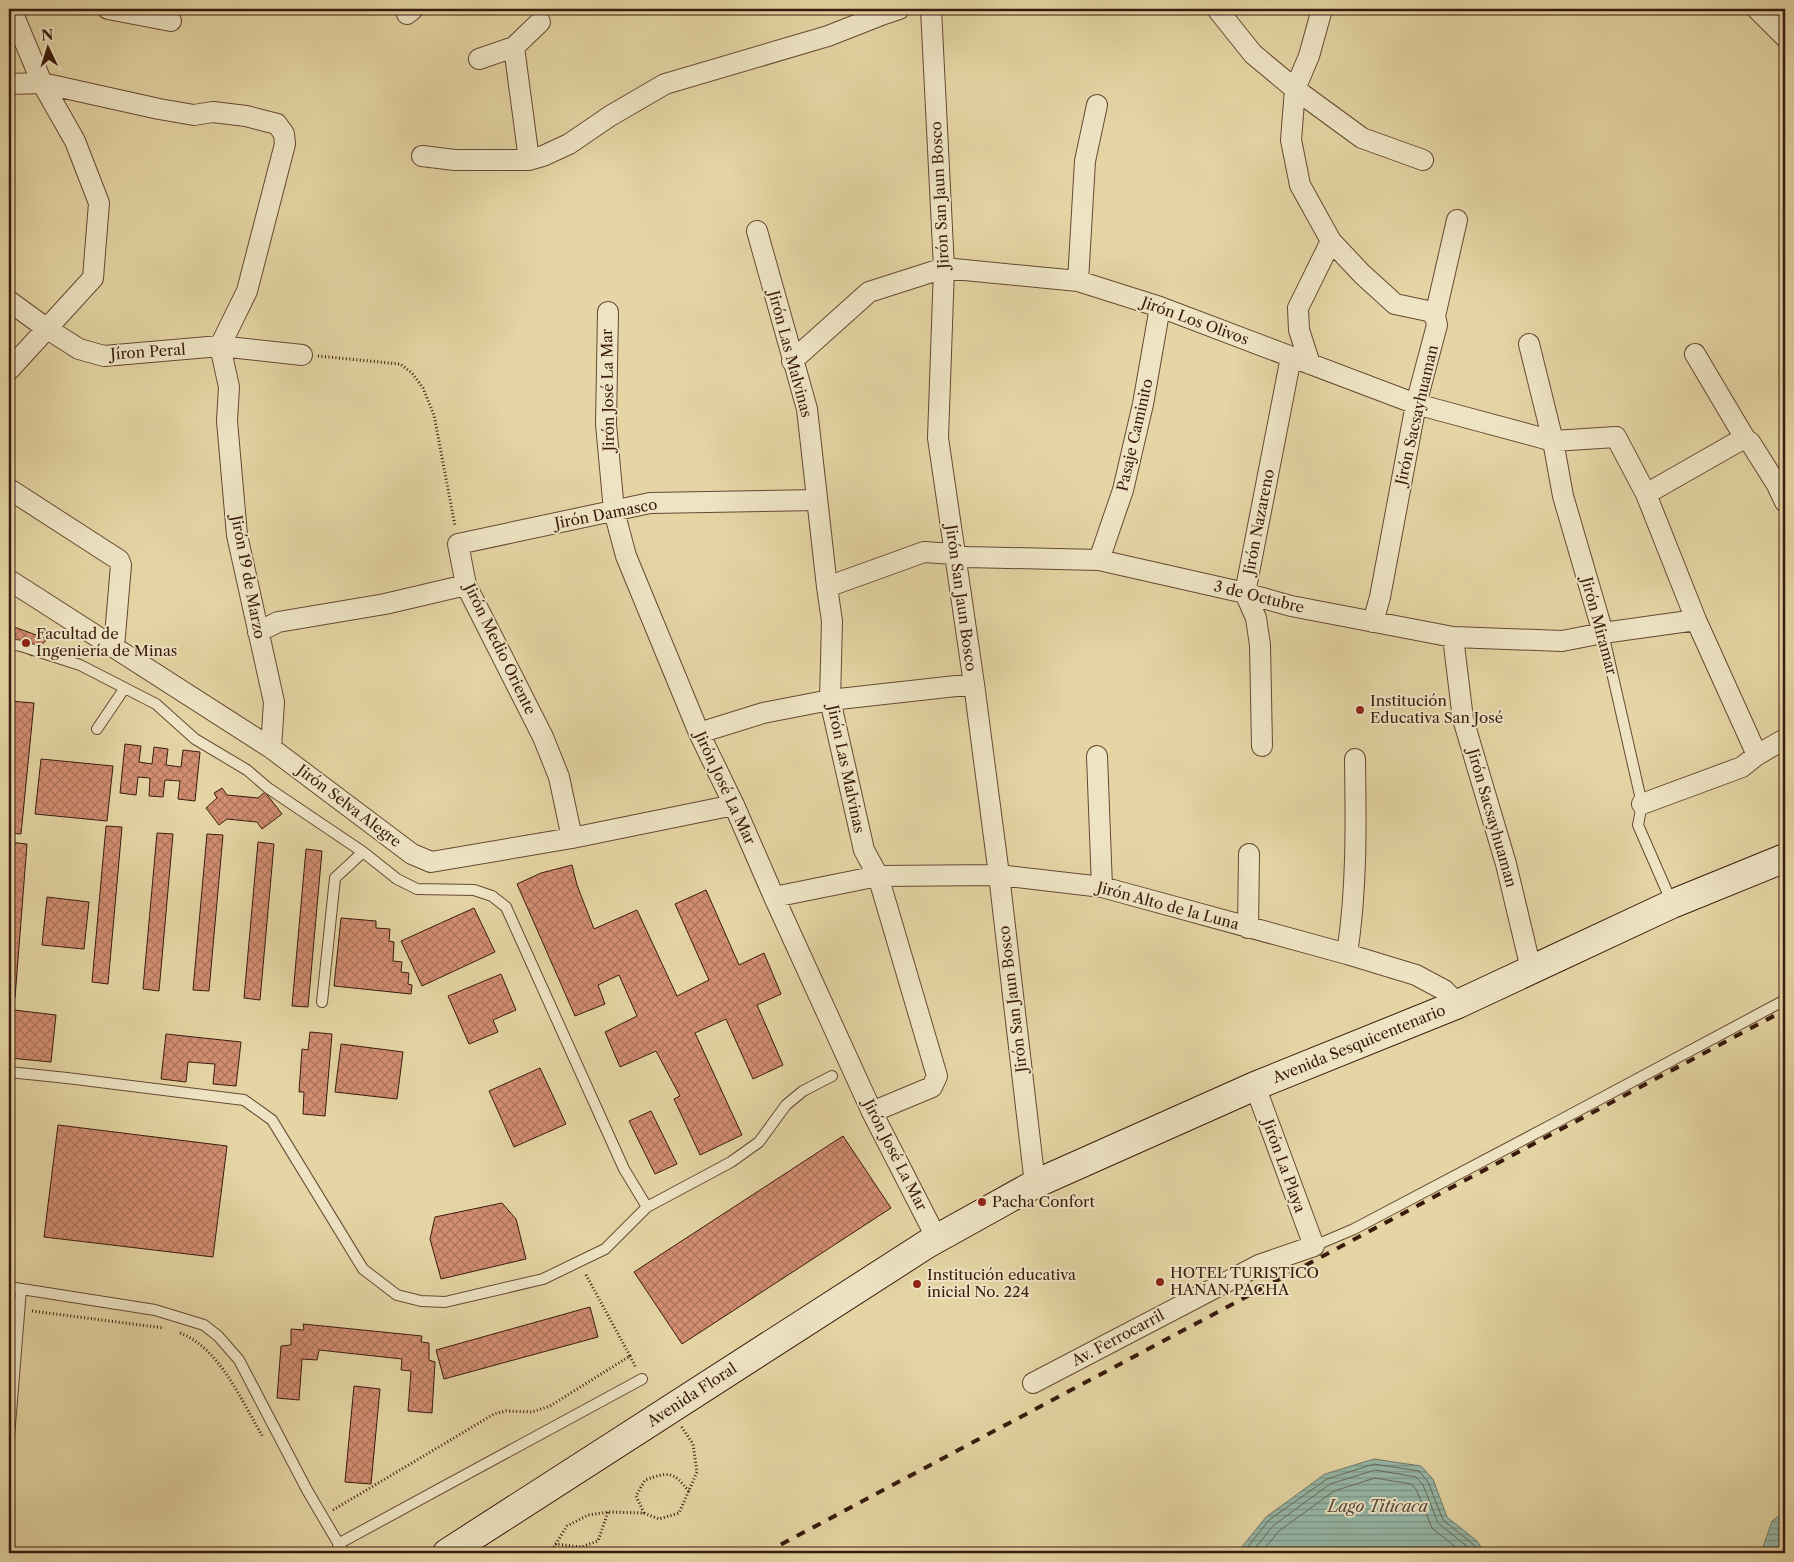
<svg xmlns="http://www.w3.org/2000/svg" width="1794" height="1562" viewBox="0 0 1794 1562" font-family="'Libre Caslon Text',serif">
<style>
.water{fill:url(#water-rules);stroke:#71796a}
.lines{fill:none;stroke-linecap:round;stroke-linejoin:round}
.shore{stroke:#68695a;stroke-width:1}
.building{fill:url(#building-cross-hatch);stroke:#3a1a0d}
.lane-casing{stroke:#654933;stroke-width:12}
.street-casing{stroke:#654933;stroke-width:22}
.secondary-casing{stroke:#3a1a0d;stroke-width:30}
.path{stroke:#3a1a0d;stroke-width:3;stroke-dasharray:1 2.5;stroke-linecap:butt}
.lane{stroke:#eee4c4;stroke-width:10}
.street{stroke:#eee4c4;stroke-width:20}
.secondary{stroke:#eee4c4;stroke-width:28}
.rail{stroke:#3a1a0d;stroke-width:4;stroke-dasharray:9 9;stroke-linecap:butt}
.poi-dot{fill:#8f2418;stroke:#eee4c4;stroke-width:2}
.labels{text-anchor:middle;stroke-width:4;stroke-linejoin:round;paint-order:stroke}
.street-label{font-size:15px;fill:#3a1a0d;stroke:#eee4c4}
.poi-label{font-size:15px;fill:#3a1a0d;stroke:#eee4c4;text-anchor:start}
.water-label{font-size:16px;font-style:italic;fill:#56493c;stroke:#eee4c4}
</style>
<defs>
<pattern id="water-rules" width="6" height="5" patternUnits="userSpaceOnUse" patternTransform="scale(1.25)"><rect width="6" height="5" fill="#96b8a8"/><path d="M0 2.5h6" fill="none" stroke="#7b9587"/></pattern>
<pattern id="building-cross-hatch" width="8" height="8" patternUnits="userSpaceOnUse" patternTransform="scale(1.25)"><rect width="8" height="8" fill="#d38e72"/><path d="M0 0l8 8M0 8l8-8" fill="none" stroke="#ac735c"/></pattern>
</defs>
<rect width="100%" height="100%" fill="#e5d5a4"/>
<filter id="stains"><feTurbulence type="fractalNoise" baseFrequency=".004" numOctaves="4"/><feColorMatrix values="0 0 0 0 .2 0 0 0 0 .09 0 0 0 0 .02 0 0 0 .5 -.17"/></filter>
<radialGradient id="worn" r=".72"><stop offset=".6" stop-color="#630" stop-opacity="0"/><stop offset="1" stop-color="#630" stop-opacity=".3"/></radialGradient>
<path class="water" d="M1374,1459l47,7 12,13 14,38 30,24 8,12h-248l29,-36 59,-43z
M1785,1511v42h-24l11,-32z"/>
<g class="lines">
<path class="shore" d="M1243,1553l26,-33 58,-41 47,-15 45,7 9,11 15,38 30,24 6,9
M1251,1553l23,-28 56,-41 45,-14 41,7 7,8 15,38 31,25 3,5
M1261,1553l18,-22 55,-40 41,-13 36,6 5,5 16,39 31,25"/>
</g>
<path class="building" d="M9,625l38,14 -15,17 -17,-9 -6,-1z
M9,701l25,2 -13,131 -12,-1z
M125,744l16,2 -2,16 13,2 2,-17 14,2 -2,16 15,2 2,-17 17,2 -5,49 -17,-2 2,-18 -15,-1 -2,17 -14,-1 1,-18 -12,-1 -2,18 -16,-2z
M41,759l72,7 -6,55 -72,-7z
M222,788l5,7 31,3 7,-6 17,22 -20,15 -5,-7 -30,-3 -8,6 -13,-17 11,-10 -3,-5z
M106,826l16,1 -14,157 -16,-2z
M157,833l16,1 -14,157 -16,-2z
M207,834l16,1 -14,156 -16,-1z
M9,842l18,2 -12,154h-6z
M258,842l16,2 -14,156 -16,-2z
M306,849l16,2 -14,156 -16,-1z
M572,865l5,20 17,44 43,-19 40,86 32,-16 -34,-76 31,-14 33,75 25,-12 17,41 -24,11 26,60 -30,14 -27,-60 -31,14 47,102 -42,20 -26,-56 6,-3 -24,-45 -36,16 -15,-35 32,-16 -18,-41 -21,10 7,19 -30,12 -58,-132 24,-11z
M47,897l42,5 -5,47 -42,-4z
M474,908l21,44 -73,34 -21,-45z
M341,918l35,3v7l14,1 -1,12 5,1 -1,19 9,1 -1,10 8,1 -1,11 4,1 -1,9 -77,-8z
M501,974l15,36 -23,10 5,12 -29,12 -21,-48z
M14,1010l42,5 -5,47 -42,-4z
M310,1032l22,2 -7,82 -22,-2 1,-22h-5l3,-43 6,1z
M166,1034l75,8 -5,44 -23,-2 2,-20 -27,-2 -2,20 -25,-3z
M341,1044l62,8 -6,47 -62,-7z
M540,1068l26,56 -52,23 -25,-56z
M651,1111l26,53 -22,10 -26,-53z
M58,1125l169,21 -14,111 -169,-20z
M843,1136l48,72 -209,136 -48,-72z
M502,1203l14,16 10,40 -85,20 -11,-40 5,-22z
M590,1307l8,30 -154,42 -8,-29z
M303,1324l119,12 -1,6 8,1v17l6,2 -3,51 -24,-2 3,-40 -10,-1 1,-11 -83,-9 -2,10 -15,-1 -3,41 -22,-2 4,-52 10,-1v-16l13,1z
M354,1386l26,3 -9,95 -26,-2z"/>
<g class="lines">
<defs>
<path id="lane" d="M1603,633l39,171 -4,21 34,78
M9,644l12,2 59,19 76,39 39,35 52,31 21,18 95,64 34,27 20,10 57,1 18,6 14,11 118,262 23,38
M97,729l27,-40
M322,1002l13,-124 28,-26
M9,1072l58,6 177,22 28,20 91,149 34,26 24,6 24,1 98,-23 62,-30 42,-42 84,-45 28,-20 27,-37 17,-14 29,-15
M1314,1246l40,-17 201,-106 230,-123
M9,1287l146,23 49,15 14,11 21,24 68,130 37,63
M9,1437l12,-148
M338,1544l304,-165"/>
<path id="street" d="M108,9l63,12
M931,9l13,259 -6,170 36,246 25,191 36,309
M1217,9l36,45 42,35 67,49 61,22
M1322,9l-13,47 -14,33 -4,51 9,45 31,56 31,33 33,30 33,7 7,5 2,9 -21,79 -36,193 -7,25
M1757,9l28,28
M407,14l6,-5
M514,47l15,113
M479,59l35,-12 26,-25
M9,84l33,-1 117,26 35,6 19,-3 33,4 31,8 7,10 1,10 -38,147 -27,55
M422,156l33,4h74l14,-4 26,-12 41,-28 55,-32 163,-48 56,-22 15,-5
M757,231l50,178 20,178 5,34 -2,79 34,150 14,26 59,200 -5,11 -60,25
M1078,281l7,-120 12,-56
M9,301l37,27 33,21 25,7 116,-10 82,9
M608,312l-2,112 8,87 12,45 73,177 35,72 40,92 98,215 65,127
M1435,316l22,-96
M1529,344l24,97 10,55 40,137
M220,346l9,41 -2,34 10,114 37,167 -3,46
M1695,354l51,86 4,2 27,43 8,17
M792,361l77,-69 75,-24 134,13 82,26 256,97 137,37 63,-4 30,57 50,126 61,135
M1310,364l-11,-34 -1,-22 33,-67
M9,370l84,-92 6,-75 -24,-62 -33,-58 -31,-74
M9,489l110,71 2,5 -7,82
M1646,494l93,-53 7,-1
M1099,560l24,-70 20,-86 17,-97
M9,580l262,168 141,106 19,8 141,-24 162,-33
M827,587l97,-35 30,2 13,3 132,3 146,33 46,13 162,31 109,4 41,-8 93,-13
M258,632l20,-10 107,-18 81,-19
M1453,637l10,82 43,145 25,105
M699,733l64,-20 67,-13 144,-16
M1262,746l-2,-101 -4,-27 -11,-25 46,-236
M1097,756l5,131
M1642,804l100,-37 15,-12 28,-16
M572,838l-13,-61 -16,-40 -77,-152 -8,-41 192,-41 167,-3
M774,897l104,-21 121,-1 103,12 245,67 69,21 28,15 14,14
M1248,928l1,-74
M1347,954c10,-65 9,-130 8,-195
M1033,1383l226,-118 55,-19 -59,-160"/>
<path id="secondary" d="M447,1553l480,-309 108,-60 220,-98 203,-82 214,-100 113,-46"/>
</defs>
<use href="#lane" class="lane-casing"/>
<use href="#street" class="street-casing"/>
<use href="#secondary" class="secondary-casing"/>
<path class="path" d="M318,356l82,8 12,9 11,15 11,27 21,111
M32,1311l132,17
M180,1333c40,15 62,69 83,104
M630,1356l6,12
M333,1510l161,-96 12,-3 26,1 18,-6 80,-50 -45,-83
M644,1513l-8,-17 9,-16c23,-8 28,-10 44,12
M555,1544l26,3 17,-6 10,-29
M550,1553l17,-27 21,-11 21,-3 35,1 15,6 20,-6 18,-41 -4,-28 -12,-18"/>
<use href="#lane" class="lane"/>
<use href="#street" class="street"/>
<use href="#secondary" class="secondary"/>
<path class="rail" d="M765,1553l1020,-543"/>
</g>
<g class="poi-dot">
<circle cx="26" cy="643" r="5"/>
<circle cx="1360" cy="710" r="5"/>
<circle cx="982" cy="1202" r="5"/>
<circle cx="1160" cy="1282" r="5"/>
<circle cx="917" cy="1284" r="5"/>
</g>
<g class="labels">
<g class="street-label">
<text transform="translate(940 195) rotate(-93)" y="5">Jirón San Jaun Bosco</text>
<text transform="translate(1195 321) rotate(20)" y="5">Jirón Los Olivos</text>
<text transform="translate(148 352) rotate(-4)" y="5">Jíron Peral</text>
<text transform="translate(790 354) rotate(75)" y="5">Jirón Las Malvinas</text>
<text transform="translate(608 390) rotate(-91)" y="5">Jirón José La Mar</text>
<text transform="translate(1417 415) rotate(-77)" y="5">Jirón Sacsayhuaman</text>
<text transform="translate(1135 435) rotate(-77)" y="5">Pasaje Caminito</text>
<text transform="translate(606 514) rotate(-11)" y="5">Jirón Damasco</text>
<text transform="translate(1259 522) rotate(-79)" y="5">Jirón Nazareno</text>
<text transform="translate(248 577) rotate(79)" y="5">Jirón 19 de Marzo</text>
<text transform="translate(1259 597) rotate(14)" y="5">3 de Octubre</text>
<text transform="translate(961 598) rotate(82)" y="5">Jirón San Jaun Bosco</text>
<text transform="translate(1599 626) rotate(75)" y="5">Jirón Miramar</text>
<text transform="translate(500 649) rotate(64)" y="5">Jirón Medio Oriente</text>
<text transform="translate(846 769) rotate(78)" y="5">Jirón Las Malvinas</text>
<text transform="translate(725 788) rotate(65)" y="5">Jirón José La Mar</text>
<text transform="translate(349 806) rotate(37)" y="5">Jirón Selva Alegre</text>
<text transform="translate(1492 818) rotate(74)" y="5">Jirón Sacsayhuaman</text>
<text transform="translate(1168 906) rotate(15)" y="5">Jirón Alto de la Luna</text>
<text transform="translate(1013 999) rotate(-97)" y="5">Jirón San Jaun Bosco</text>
<text transform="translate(1359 1044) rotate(-22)" y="5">Avenida Sesquicentenario</text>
<text transform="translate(895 1155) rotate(63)" y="5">Jirón José La Mar</text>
<text transform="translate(1284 1166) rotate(70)" y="5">Jirón La Playa</text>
<text transform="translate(1118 1338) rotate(-28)" y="5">Av. Ferrocarril</text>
<text transform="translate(692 1395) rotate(-33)" y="5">Avenida Floral</text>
</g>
<g class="poi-label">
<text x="36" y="639">Facultad de<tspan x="36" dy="17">Ingeniería de Minas</tspan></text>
<text x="1370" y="706">Institución<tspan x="1370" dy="17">Educativa San José</tspan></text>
<text x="992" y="1207">Pacha Confort</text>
<text x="1170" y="1278">HOTEL TURISTICO<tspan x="1170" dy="17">HANAN PACHA</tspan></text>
<text x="927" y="1280">Institución educativa<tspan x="927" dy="17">inicial No. 224</tspan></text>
</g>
<g class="water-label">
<text x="1378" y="1512">Lago Titicaca</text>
</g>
</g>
<rect width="1794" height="1562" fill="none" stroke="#e5d5a4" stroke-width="30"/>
<rect x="10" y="10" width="1774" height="1542" fill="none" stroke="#3a1a0d" stroke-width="2.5"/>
<rect x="15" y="15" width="1764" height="1532" fill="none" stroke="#3a1a0d"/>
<g transform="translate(48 48) rotate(356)" stroke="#eee4c4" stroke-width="4" paint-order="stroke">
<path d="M0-4L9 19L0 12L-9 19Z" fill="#3a1a0d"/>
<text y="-8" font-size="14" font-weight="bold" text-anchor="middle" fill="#3a1a0d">N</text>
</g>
<rect width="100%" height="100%" filter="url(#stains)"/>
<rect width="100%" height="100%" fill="url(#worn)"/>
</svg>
